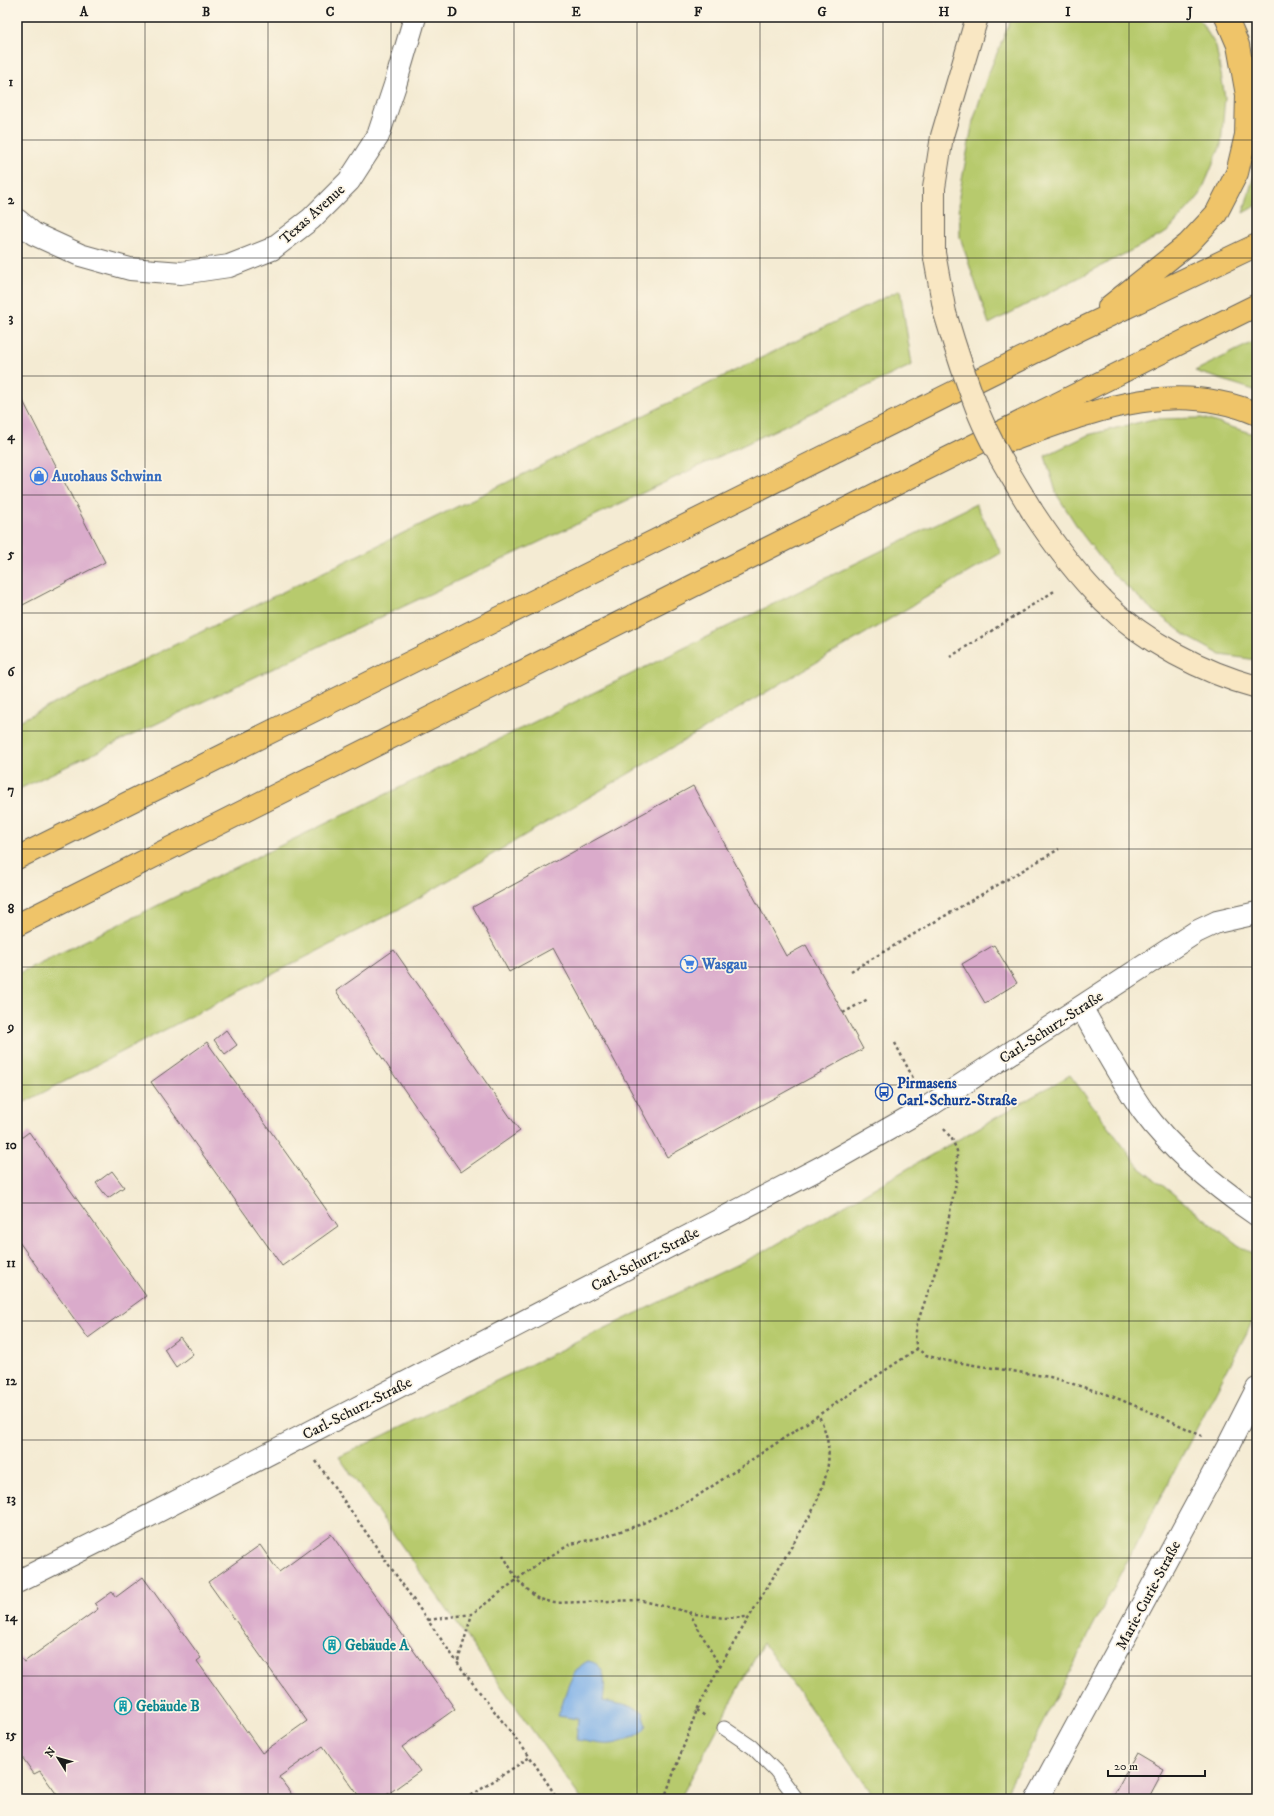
<svg xmlns="http://www.w3.org/2000/svg" width="1274" height="1816" viewBox="0 0 1274 1816" font-family="'IM FELL DW Pica',serif">
<style>
.green{fill:#b7ca6d;stroke:#6a7344}
.water{fill:#7bafe8;stroke:#4c6682}
.building{fill:#daabcb}
.lines{fill:none;stroke-linecap:round;stroke-linejoin:round}
.service-casing{stroke:#68645c;stroke-width:15}
.minor-casing{stroke:#68645c;stroke-width:24}
.secondary-casing{stroke:#68645c;stroke-width:24}
.trunk-casing{stroke:#68645c;stroke-width:24}
.path{stroke:#68645c;stroke-width:2.5;stroke-dasharray:3 3;stroke-linecap:butt}
.service{stroke:#fff;stroke-width:13}
.minor{stroke:#fff;stroke-width:22}
.secondary{stroke:#f9e7c3;stroke-width:22}
.trunk{stroke:#efc469;stroke-width:22}
.secondary-bridge-casing{stroke:#68645c;stroke-width:24;stroke-linecap:butt}
.secondary-bridge{stroke:#f9e7c3;stroke-width:22}
.grid{fill:none;stroke:#1c1c1c;stroke-width:1;stroke-opacity:0.55}
.labels{text-anchor:middle;stroke-width:3.5;stroke-linejoin:round;paint-order:stroke}
.street-label{font-size:15px;fill:#1c1c1c;stroke:#fcf5e5}
.shop-label{font-size:15px;font-weight:bold;fill:#366cbe;stroke:#fcf5e5;text-anchor:start}
.transit-label{font-size:15px;font-weight:bold;fill:#164399;stroke:#fcf5e5;text-anchor:start}
.culture-label{font-size:15px;font-weight:bold;fill:#0d838f;stroke:#fcf5e5;text-anchor:start}
.neatline{fill:none;stroke:#1c1c1c;stroke-width:1.5}
.grid-label{font-size:13px;text-anchor:middle;font-weight:bold;fill:#1c1c1c}
</style>
<rect width="100%" height="100%" fill="#fcf5e5"/>
<filter id="ink" filterUnits="userSpaceOnUse"><feTurbulence type="fractalNoise" baseFrequency=".025" numOctaves="2"/><feDisplacementMap in="SourceGraphic" scale="8" xChannelSelector="R" yChannelSelector="G"/><feConvolveMatrix kernelMatrix="1 2 1 2 8 2 1 2 1" color-interpolation-filters="sRGB"/></filter>
<filter id="wash" filterUnits="userSpaceOnUse"><feTurbulence type="fractalNoise" baseFrequency=".012" numOctaves="4" result="noise"/><feDisplacementMap in="SourceGraphic" scale="16" xChannelSelector="R" yChannelSelector="G"/><feGaussianBlur stdDeviation="0.9" result="paint"/><feColorMatrix in="noise" values="0 0 0 0 0 0 0 0 0 0 0 0 0 0 0 0 0 1.4 0 .05"/><feComposite in="paint" operator="in"/></filter>
<g filter="url(#wash)">
<rect width="100%" height="100%" fill="#f4ebd3"/>
<path class="green" d="M1012,17h186l18,29 9,51 -4,48 -21,50 -33,37 -178,92 -29,-87 -1,-41 14,-75 14,-44z
M1257,165v40l-14,8z
M900,290l12,75 -895,425v-68z
M1257,340v51l-62,-20z
M1202,418l55,17v225l-36,-5 -33,-18 -38,-29 -39,-36 -29,-38 -25,-39 -12,-39 43,-21 65,-16z
M976,504l25,49 -594,352 -390,201v-132l513,-250z
M1070,1075l68,91 100,79 19,11v57l-254,486h-127l-113,-156 -83,156h-99l-242,-342 426,-206z"/>
<path class="water" d="M588,1661c20,3 17,25 15,40l26,5 14,6 4,13c-5,10 -25,18 -36,19 -11,1 -24,-3 -35,-4l2,-21 -20,-3c7,-18 11,-46 30,-55z"/>
<g id="blocks">
<path class="building" d="M657,17h51v3l-52,-1z
M17,389l88,173 -88,46z
M693,786l93,170 20,-11 57,104 -196,108 -114,-209 -44,24 -36,-65z
M994,945l23,38 -32,20 -23,-39z
M394,950l126,181 -59,41 -125,-181z
M226,1030l11,15 -12,9 -11,-14z
M207,1042l131,184 -56,40 -131,-184z
M29,1132l117,164 -58,42 -71,-99v-98z
M112,1171l12,16 -16,11 -12,-15z
M180,1337l13,17 -17,13 -12,-18z
M331,1534l124,175 -53,38 18,24 -39,28h-20l-38,-53 -44,31 16,22h-235l-20,-28 -6,3 -17,-24v-91l3,-2 4,5 74,-53 -3,-5 17,-12 4,5 27,-20 58,81 -4,3 65,92 45,-32 -99,-139 52,-37 19,27z
M1137,1753l27,16 -16,30h-29l-6,-3z"/>
</g>
</g>
<g filter="url(#ink)">
<use href="#blocks" fill-opacity="0" stroke="#68645c" stroke-width="1"/>
<g class="lines">
<defs>
<path id="service" d="M724,1728l28,19 24,24 21,28"/>
<path id="minor" d="M17,220l17,14 46,21 50,14 51,4 48,-7 43,-17 39,-30 38,-38 29,-45 17,-51 20,-68
M1081,1007c20,36 39,71 62,104 31,42 72,75 114,104
M17,1582l120,-60 683,-354 109,-62 267,-174 21,-10 40,-9
M1037,1799l190,-351 30,-59"/>
<path id="secondary" d="M945,313l-11,-60v-65l8,-52 35,-119
M1032,511c21,32 44,63 72,91 41,40 98,70 153,85"/>
<path id="trunk" d="M1109,307l79,-63 28,-30 21,-41 9,-38 1,-40 -9,-50 -12,-28
M1012,440c81,-29 161,-62 245,-26
M17,858l1064,-529 176,-84
M17,925l905,-454 335,-166"/>
</defs>
<use href="#service" class="service-casing"/>
<use href="#minor" class="minor-casing"/>
<use href="#secondary" class="secondary-casing"/>
<use href="#trunk" class="trunk-casing"/>
<path class="path" d="M950,657l106,-67
M851,971l208,-122
M843,1013l25,-14
M895,1043l20,39
M944,1129l8,10 5,12v27l-16,77 -24,69 -2,15 2,10 9,6 16,5 108,17 59,18 56,23 37,18
M316,1461l148,211 66,85 28,42
M503,1555l14,25 20,18 17,5 85,-3 57,14 28,4 24,-1
M689,1612l30,53
M428,1620l44,-6 68,-52 31,-18 32,-7 36,-12 54,-26 224,-150
M458,1661l14,-47
M697,1710l8,6
M466,1799l64,-42
M664,1799l33,-89 23,-44 91,-152c16,-35 26,-61 8,-98"/>
<use href="#service" class="service"/>
<use href="#minor" class="minor"/>
<use href="#secondary" class="secondary"/>
<use href="#trunk" class="trunk"/>
<defs>
<path id="secondary-bridge" d="M945,313c10,34 21,68 34,101 14,34 34,65 53,97"/>
</defs>
<use href="#secondary-bridge" class="secondary-bridge-casing"/>
<use href="#secondary-bridge" class="secondary-bridge"/>
</g>
</g>
<path class="grid" d="M145,17v1782M268,17v1782M391,17v1782M514,17v1782M637,17v1782M760,17v1782M883,17v1782M1006,17v1782M1129,17v1782M17,140h1240M17,258h1240M17,376h1240M17,495h1240M17,613h1240M17,731h1240M17,849h1240M17,967h1240M17,1085h1240M17,1203h1240M17,1321h1240M17,1440h1240M17,1558h1240M17,1676h1240"/>
<defs>
<symbol id="shop-ring" viewBox="-11 -11 22 22"><circle r="9.5" fill="#fcf5e5" stroke="#3f7fe0" stroke-width="1.5"/><path d="M-5-2.5h2.3a2.7 3.5 0 0 1 5.4 0H5L5.5 6h-11ZM-1.5-2.5h3a1.5 2.3 0 0 0-3 0Z" fill="#3f7fe0"/></symbol>
<symbol id="supermarket-ring" viewBox="-11 -11 22 22"><circle r="9.5" fill="#fcf5e5" stroke="#3f7fe0" stroke-width="1.5"/><path d="M-6-5.5h2.5l.6 2H6L4.5 2H-2.5L-4.4-4H-6ZM-1.5 3.2a1.3 1.3 0 1 0 .1 0ZM3 3.2a1.3 1.3 0 1 0 .1 0Z" fill="#3f7fe0"/></symbol>
<symbol id="bus-ring" viewBox="-11 -11 22 22"><circle r="9.5" fill="#fcf5e5" stroke="#1a4fb4" stroke-width="1.5"/><path d="M-5-6H5V4H4V6H2V4H-2V6H-4V4H-5ZM-3.5-4V0h7V-4ZM-3.5 1.2v1.5H-2V1.2ZM2 1.2v1.5H3.5V1.2Z" fill="#1a4fb4"/></symbol>
<symbol id="building-ring" viewBox="-11 -11 22 22"><circle r="9.5" fill="#fcf5e5" stroke="#0f9aa8" stroke-width="1.5"/><path d="M-4-6H4V6H1V3H-1V6H-4ZM-2.5-4.3h1.7v1.8h-1.7ZM.8-4.3h1.7v1.8H.8ZM-2.5-1h1.7V.8h-1.7ZM.8-1h1.7V.8H.8Z" fill="#0f9aa8"/></symbol>
</defs>
<g fill-rule="evenodd">
<use href="#shop-ring" x="29" y="466" width="20" height="20"/>
<use href="#supermarket-ring" x="679" y="954" width="20" height="20"/>
<use href="#bus-ring" x="874" y="1082" width="20" height="20"/>
<use href="#building-ring" x="322" y="1635" width="20" height="20"/>
<use href="#building-ring" x="113" y="1696" width="20" height="20"/>
</g>
<g class="labels">
<g class="street-label">
<text transform="translate(312 214) rotate(-42)" y="5">Texas Avenue</text>
<text transform="translate(1051 1027) rotate(-33)" y="5">Carl-Schurz-Straße</text>
<text transform="translate(645 1259) rotate(-28)" y="5">Carl-Schurz-Straße</text>
<text transform="translate(357 1408) rotate(-27)" y="5">Carl-Schurz-Straße</text>
<text transform="translate(1148 1595) rotate(-62)" y="5">Marie-Curie-Straße</text>
</g>
<g class="shop-label">
<text x="52" y="481">Autohaus Schwinn</text>
<text x="702" y="969">Wasgau</text>
</g>
<g class="transit-label">
<text x="897" y="1088">Pirmasens<tspan x="897" dy="17">Carl-Schurz-Straße</tspan></text>
</g>
<g class="culture-label">
<text x="345" y="1650">Gebäude A</text>
<text x="136" y="1711">Gebäude B</text>
</g>
</g>
<rect width="1274" height="1816" fill="none" stroke="#fcf5e5" stroke-width="44"/>
<g transform="translate(58 1758) rotate(307)" stroke="#fcf5e5" stroke-width="3" paint-order="stroke">
<path d="M0-3L7 15L0 10L-7 15Z" fill="#1c1c1c"/>
<text y="-6" font-size="11" font-weight="bold" text-anchor="middle" fill="#1c1c1c">N</text>
</g>
<path d="M1108 1770v6h97v-6" fill="none" stroke="#1c1c1c" stroke-width="2"/>
<text x="1114" y="1770" font-size="12" fill="#1c1c1c" stroke="#fcf5e5" stroke-width="3" paint-order="stroke">20 m</text>
<rect x="22" y="22" width="1230" height="1772" class="neatline"/>
<g class="grid-label">
<text x="84" y="16">A</text>
<text x="206" y="16">B</text>
<text x="330" y="16">C</text>
<text x="452" y="16">D</text>
<text x="576" y="16">E</text>
<text x="698" y="16">F</text>
<text x="822" y="16">G</text>
<text x="944" y="16">H</text>
<text x="1068" y="16">I</text>
<text x="1190" y="16">J</text>
<text x="11" y="86">1</text>
<text x="11" y="204">2</text>
<text x="11" y="322">3</text>
<text x="11" y="440">4</text>
<text x="11" y="558">5</text>
<text x="11" y="676">6</text>
<text x="11" y="794">7</text>
<text x="11" y="913">8</text>
<text x="11" y="1031">9</text>
<text x="11" y="1149">10</text>
<text x="11" y="1267">11</text>
<text x="11" y="1385">12</text>
<text x="11" y="1503">13</text>
<text x="11" y="1621">14</text>
<text x="11" y="1739">15</text>
</g>
</svg>
